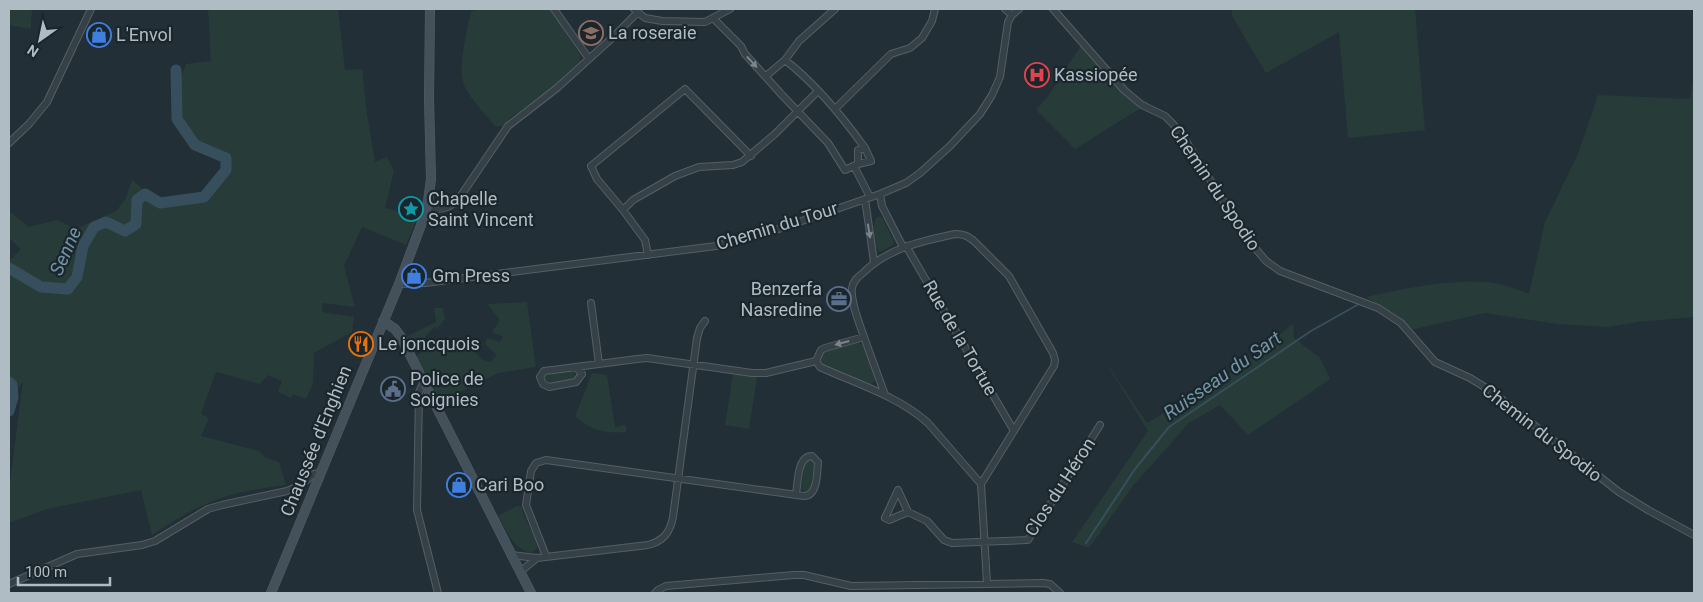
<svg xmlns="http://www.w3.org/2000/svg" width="1703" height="602" viewBox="0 0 1703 602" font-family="Roboto,sans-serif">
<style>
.green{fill:#273c38}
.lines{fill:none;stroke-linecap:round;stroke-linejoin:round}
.stream{stroke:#374f5d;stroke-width:2}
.river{stroke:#374f5d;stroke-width:11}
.minor-casing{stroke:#535f65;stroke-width:8}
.secondary-casing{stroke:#535f65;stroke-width:10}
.minor{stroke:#364147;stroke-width:6}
.secondary{stroke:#44515a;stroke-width:9}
.oneway{fill:#79858c}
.labels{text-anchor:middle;stroke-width:4.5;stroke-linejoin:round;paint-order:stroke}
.poi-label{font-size:18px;fill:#b0bcc4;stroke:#1b262c;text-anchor:start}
.street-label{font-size:18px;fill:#b0bcc4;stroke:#1b262c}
.water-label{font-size:19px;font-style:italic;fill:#7294a6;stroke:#1b262c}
</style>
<rect width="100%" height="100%" fill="#222f37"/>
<path class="green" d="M9,9h23l-1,20 -22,-4z
M208,9h130l7,61 17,-1 5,45 8,48 12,-5 7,14 -9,37 33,8 -12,29 -44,-18 -18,39 11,41 -32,-4 -1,9 32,5 -2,15 -38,21 -1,30 -7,16 -13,-5 -2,4 -13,-6 4,-11 -14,-6 -8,9 -43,-12 -3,5 -13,37 8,4 -8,18 58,15 7,7 13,4 7,23c-19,3 -40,5 -58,11 -28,8 -52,23 -76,39l-11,-45 -94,19 -38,14v-33l14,-109 -10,16 -4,14v-150l12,-12 -12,-11v-27l20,16 28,-7 19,9 40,-18 10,-13 6,-18 9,7 4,7 15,9 44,-6 22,-27v-12l-31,-13 -18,-26 -1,-30 10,-25 25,-3z
M485,9h65l30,46v6l-24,23 -47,35 -5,7h-9c-10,-12 -22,-24 -29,-37 -10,-17 1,-59 5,-78z
M1232,9h183l10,121 -77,8 -9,-106 -73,41 -34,-57z
M1085,39l51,57 13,7 -74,46 -39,-39 13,-15z
M1694,75v242l-57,5 -28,5 -51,-3 -73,-11 -75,17 -23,-20 -21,-13c37,-8 96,-21 133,-13 10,2 20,6 30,10l16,-72 33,-68 20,-59 92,4z
M877,217h5l12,25 -1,3 -13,7c-7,-5 -9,-28 -3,-35z
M527,302l9,65 -38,6 -58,29 -24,-46 12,-8 8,-7 3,2 3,-3 4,2 5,-8 1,9 20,3 9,13 9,3 7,-7 -12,-11 2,-6 13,4 3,-5 -11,-5 8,-12 -13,-16z
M434,308h9l2,11 -9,11 -1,-4 -10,11v6l-12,8 -7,-14 30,-15z
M1293,324l1,14 26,20 10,21 -82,56 -28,-30 -31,18 -56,63 -44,62 -17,-6 76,-111 -46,-74 45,66 82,-49z
M857,342l6,3 13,30v5l-6,6 -46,-20 -4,-6 3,-8z
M572,370l4,5 -3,6 -28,2 -2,-6 4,-4z
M592,373l15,2 8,52 11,-2v7c-21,2 -36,-2 -51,-16z
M733,374l24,3 -8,52 -24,-4z
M807,460h5l2,4 -3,25 -5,4 -5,-5 4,-25z
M517,506l5,1c1,15 16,27 15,42l-7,4c-18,-6 -23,-22 -32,-37z"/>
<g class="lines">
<path class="stream" d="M1086,543l49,-74 34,-42 142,-96 48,-27"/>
<path class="river" d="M9,268l32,19 27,2 9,-12 6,-31 11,-19 12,-5 19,9 11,-7 1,-24 8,-6 15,9 44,-6 22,-27v-12l-31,-13 -18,-26 -1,-49
M9,382l3,3 1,12 -4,14"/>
<defs>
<path id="minor" d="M554,9l35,50
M634,9l11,9 17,3 43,1 25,-13
M1005,9l7,6
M1053,9l71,81 18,15 23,11 8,8 13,17 59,95 21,25 14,10 98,37 23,15 34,39 35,16 21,13 128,101 29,18 46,25
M713,18l28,28 4,8 37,41 46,48 17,27 13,-6v-14l7,-2c-23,-32 -49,-64 -80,-88
M766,76l19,-16 14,-19 36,-32
M835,109l56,-55 19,-6 12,-10 10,-17 3,-12
M9,143l20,-19 18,-22 44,-93
M858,164l13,-3 -6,-13
M854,166l16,31
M880,194l2,12 21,41
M865,199l9,63
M427,209c13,1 21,0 31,-9l50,-74 49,-38 54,-49 26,-26
M623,210l-26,-31 -6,-13 94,-77 66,67
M906,246l108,185
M648,255l-3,-15 -22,-30 10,-10 42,-24 24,-9 34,-2 9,-3 33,-28 43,-43
M399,284l26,-1 291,-37 51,-13 113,-39 26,-11 14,-10 30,-27 30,-32 12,-19 8,-18 8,-55 4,-7 7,-6
M591,303l8,61
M864,337c-4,-12 -14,-36 -12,-49 1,-7 6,-11 11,-15 25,-25 59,-32 92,-39 9,0 13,2 20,8l34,34 44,77 2,7 -1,6 -73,118 6,99
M816,361l4,6c37,17 78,29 108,56l53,61
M816,361l5,-11 4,-2 39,-11 21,58
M576,367l6,7 -6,8 -27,5 -6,-3 -3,-7 4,-6 9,-1 84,-11 10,-1 105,15h14l50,-12
M424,382l-5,10 -2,118 21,83
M908,512l-10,-22 -13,28 4,2 19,-8 19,9 17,19 8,3 76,-3 72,-115
M511,555l26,3 111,-13c15,-4 22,-12 25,-28l24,-179 3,-10 5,-7
M546,556l-20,-51 5,-34 5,-8 10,-3 258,36c14,0 13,-24 14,-34l-6,-6c-15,0 -14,27 -16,38
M520,572l17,-14
M9,584l68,-30 65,-9 13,-4 53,-32 14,-4 65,-14 14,-6 13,-11 6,-1
M655,593l3,-3 8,-4 128,-11h10l47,11 192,-3 7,1 10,9"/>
<path id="secondary" d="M383,321l12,8 6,8 130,256
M271,593l128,-309 28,-75 4,-30 -2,-80 1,-90"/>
</defs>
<use href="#minor" class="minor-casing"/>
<use href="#secondary" class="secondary-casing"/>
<use href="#minor" class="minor"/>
<use href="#secondary" class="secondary"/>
</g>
<defs><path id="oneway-solid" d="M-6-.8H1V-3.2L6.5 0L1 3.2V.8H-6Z" transform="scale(1.25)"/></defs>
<g class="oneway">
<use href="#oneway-solid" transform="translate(752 62) rotate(47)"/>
<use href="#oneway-solid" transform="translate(869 231) rotate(81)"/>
<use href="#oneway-solid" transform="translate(842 343) rotate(165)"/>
</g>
<defs>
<symbol id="school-ring" viewBox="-11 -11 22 22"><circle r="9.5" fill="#1b262c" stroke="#8d6e63" stroke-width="1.5"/><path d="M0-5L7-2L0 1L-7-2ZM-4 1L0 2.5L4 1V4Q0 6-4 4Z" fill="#8d6e63"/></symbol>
<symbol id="shop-ring" viewBox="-11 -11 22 22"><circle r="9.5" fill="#1b262c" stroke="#3f7fe0" stroke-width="1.5"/><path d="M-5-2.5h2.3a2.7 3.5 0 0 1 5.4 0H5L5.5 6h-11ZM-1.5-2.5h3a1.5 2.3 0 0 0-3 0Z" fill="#3f7fe0"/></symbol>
<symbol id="hospital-ring" viewBox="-11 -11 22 22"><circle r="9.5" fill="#1b262c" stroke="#e0444e" stroke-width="1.5"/><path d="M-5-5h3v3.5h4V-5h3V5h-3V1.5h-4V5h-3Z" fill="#e0444e"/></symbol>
<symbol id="sight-ring" viewBox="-11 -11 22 22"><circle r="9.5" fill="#1b262c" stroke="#0f9aa8" stroke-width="1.5"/><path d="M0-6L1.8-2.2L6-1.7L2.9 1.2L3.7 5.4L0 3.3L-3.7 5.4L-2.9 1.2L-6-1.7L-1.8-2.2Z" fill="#0f9aa8"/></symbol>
<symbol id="office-ring" viewBox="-11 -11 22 22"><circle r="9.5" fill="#1b262c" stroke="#5c6f8a" stroke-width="1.5"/><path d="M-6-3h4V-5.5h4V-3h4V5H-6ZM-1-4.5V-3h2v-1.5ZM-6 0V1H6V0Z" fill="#5c6f8a"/></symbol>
<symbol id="restaurant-ring" viewBox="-11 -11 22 22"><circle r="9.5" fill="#1b262c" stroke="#e8710a" stroke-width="1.5"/><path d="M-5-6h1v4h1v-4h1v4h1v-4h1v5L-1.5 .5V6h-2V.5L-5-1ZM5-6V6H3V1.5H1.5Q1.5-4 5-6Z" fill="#e8710a"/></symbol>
<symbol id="civic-ring" viewBox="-11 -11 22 22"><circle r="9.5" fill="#1b262c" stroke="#5c6f8a" stroke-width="1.5"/><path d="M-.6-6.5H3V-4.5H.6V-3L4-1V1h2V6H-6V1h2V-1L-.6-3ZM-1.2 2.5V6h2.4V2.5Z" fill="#5c6f8a"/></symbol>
</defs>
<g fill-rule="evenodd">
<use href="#school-ring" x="577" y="19" width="28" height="28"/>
<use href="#shop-ring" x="85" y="21" width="28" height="28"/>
<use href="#hospital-ring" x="1023" y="61" width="28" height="28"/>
<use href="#sight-ring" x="397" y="195" width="28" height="28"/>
<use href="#shop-ring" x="400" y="262" width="28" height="28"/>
<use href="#office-ring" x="825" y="285" width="28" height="28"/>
<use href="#restaurant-ring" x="347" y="330" width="28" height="28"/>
<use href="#civic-ring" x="379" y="375" width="28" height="28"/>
<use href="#shop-ring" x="445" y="471" width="28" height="28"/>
</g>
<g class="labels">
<g class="poi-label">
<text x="608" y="39">La roseraie</text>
<text x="116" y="41">L'Envol</text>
<text x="1054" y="81">Kassiopée</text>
<text x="428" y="205">Chapelle<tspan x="428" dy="21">Saint Vincent</tspan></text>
<text x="432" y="282">Gm Press</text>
<text x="822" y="295" text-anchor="end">Benzerfa<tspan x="822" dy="21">Nasredine</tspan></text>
<text x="378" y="350">Le joncquois</text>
<text x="410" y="385">Police de<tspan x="410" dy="21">Soignies</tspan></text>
<text x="476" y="491">Cari Boo</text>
</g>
<g class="street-label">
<text transform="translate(1215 188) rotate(56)" y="6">Chemin du Spodio</text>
<text transform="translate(777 226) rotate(-17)" y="6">Chemin du Tour</text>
<text transform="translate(960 338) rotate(60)" y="6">Rue de la Tortue</text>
<text transform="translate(1542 433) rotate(38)" y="6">Chemin du Spodio</text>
<text transform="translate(316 441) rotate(-68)" y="6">Chaussée d'Enghien</text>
<text transform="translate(1060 487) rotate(-57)" y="6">Clos du Héron</text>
</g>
<g class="water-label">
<text transform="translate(65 251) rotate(-66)" y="7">Senne</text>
<text transform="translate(1222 375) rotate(-35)" y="7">Ruisseau du Sart</text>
</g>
</g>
<rect width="1703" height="602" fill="none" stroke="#b0bcc4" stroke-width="20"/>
<g transform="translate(40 40) rotate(213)" stroke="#1b262c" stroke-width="4" paint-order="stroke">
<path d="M0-4L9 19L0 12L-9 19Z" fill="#b0bcc4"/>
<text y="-8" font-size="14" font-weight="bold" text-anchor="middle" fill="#b0bcc4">N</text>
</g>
<path d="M18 577v8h92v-8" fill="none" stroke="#b0bcc4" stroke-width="2.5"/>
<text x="25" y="577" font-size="15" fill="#b0bcc4" stroke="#1b262c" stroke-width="4" paint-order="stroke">100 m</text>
</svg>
